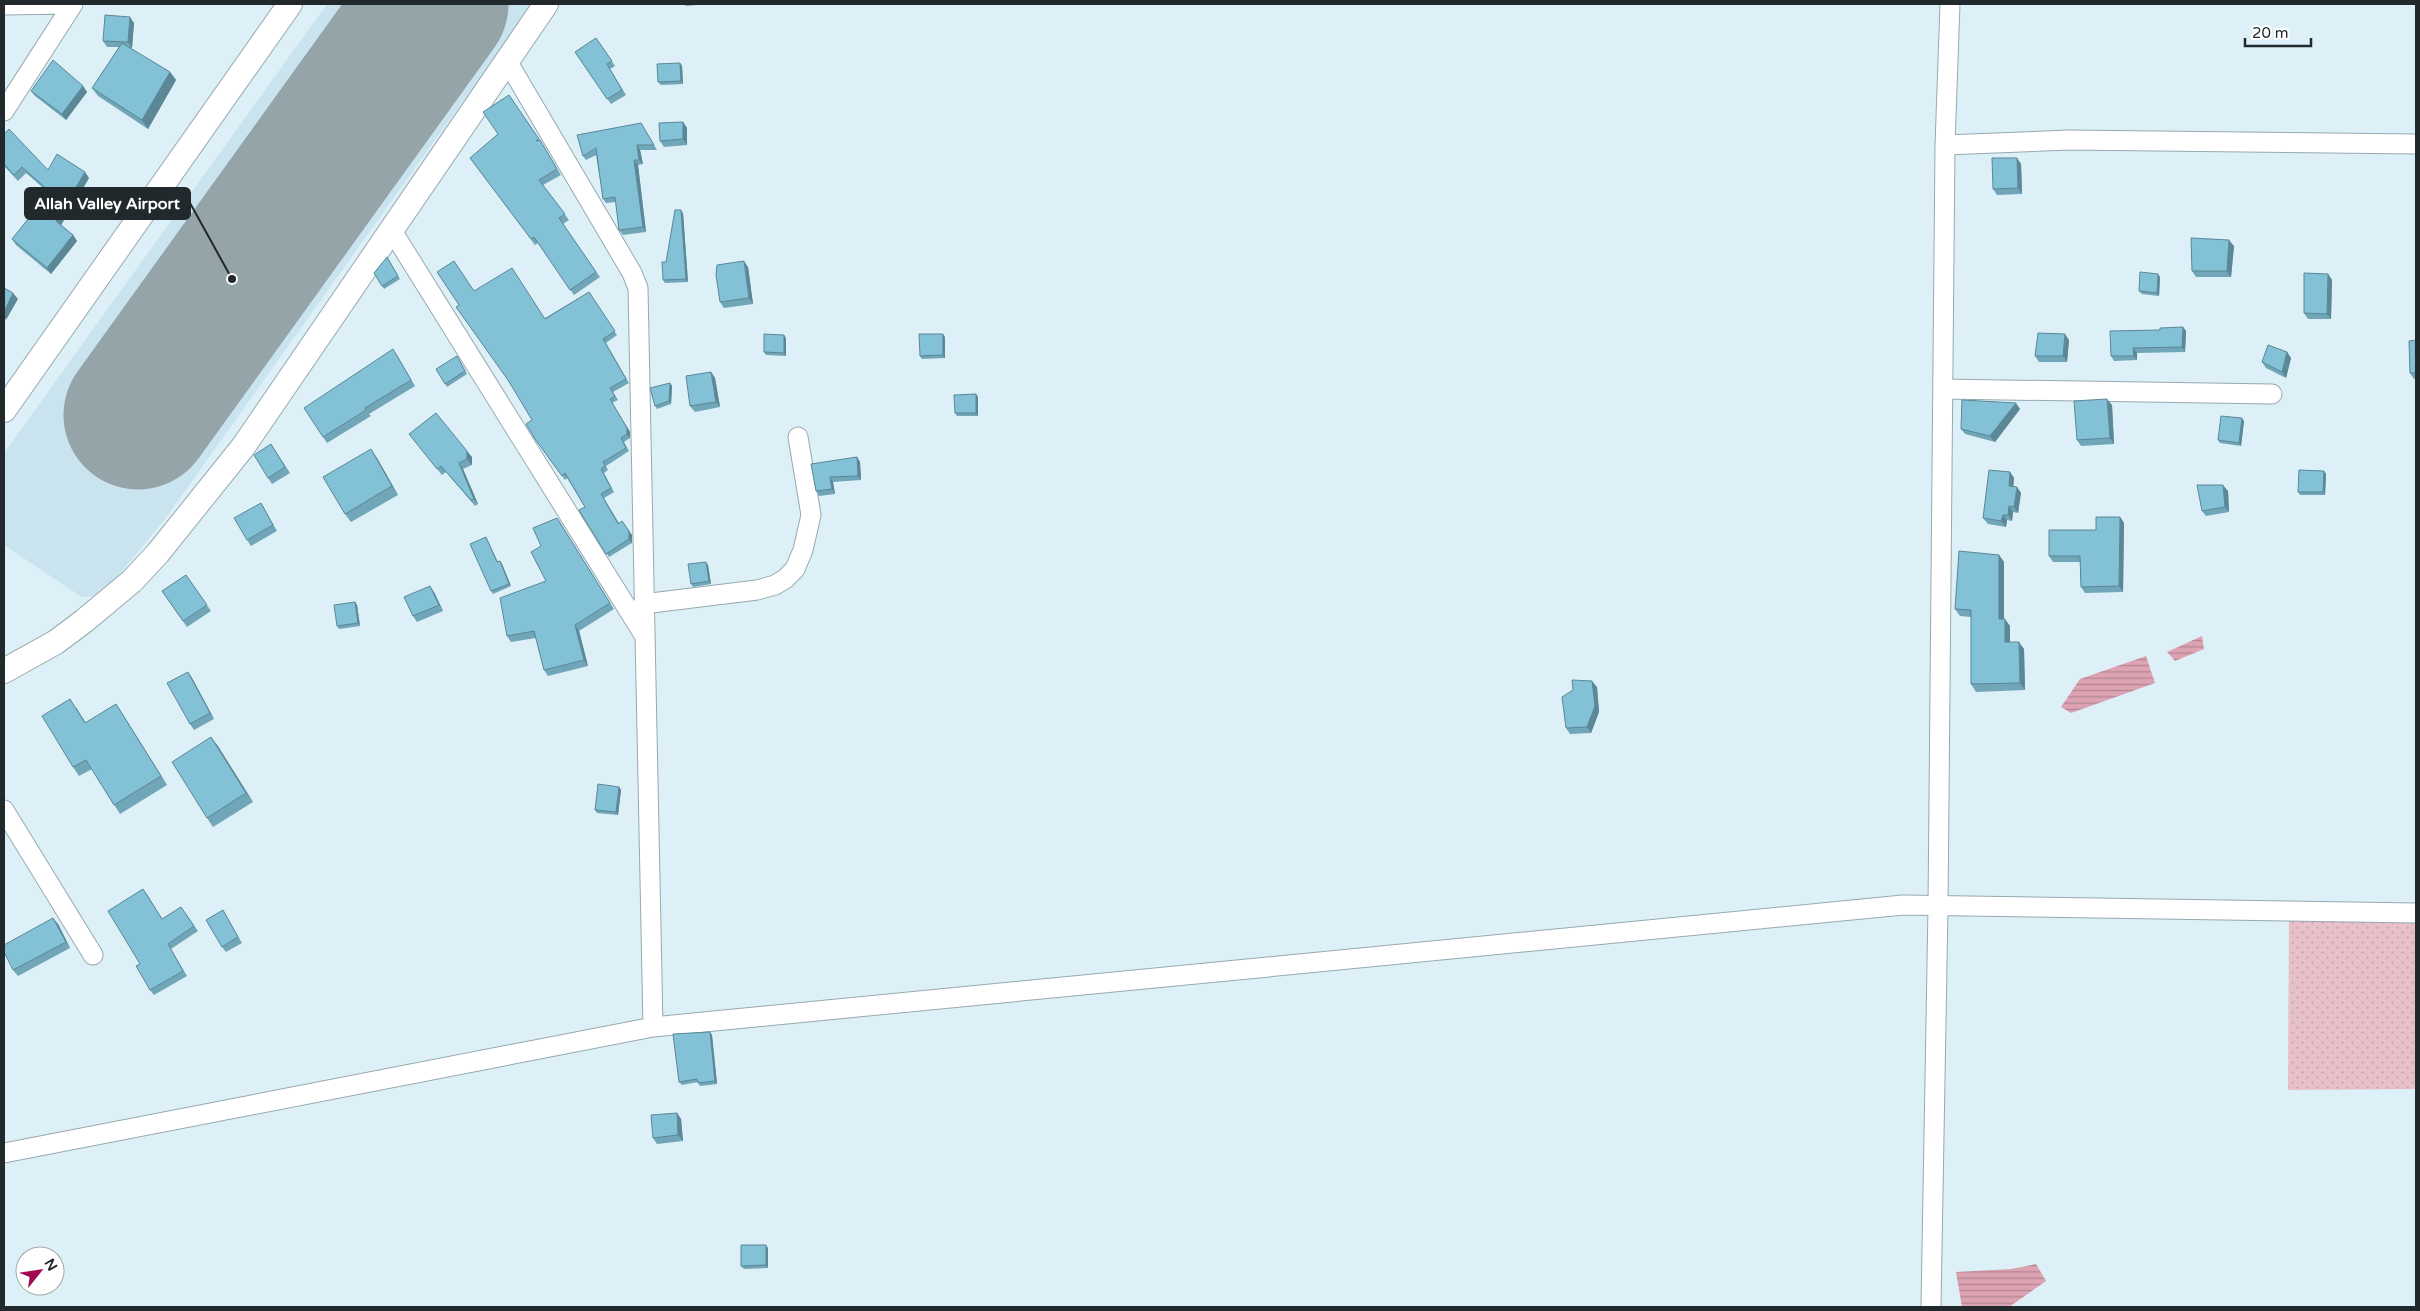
<svg xmlns="http://www.w3.org/2000/svg" width="2420" height="1311" viewBox="0 0 2420 1311" font-family="'Varela Round',sans-serif">
<style>
.built{fill:#c9e4ee}
.grass{fill:url(#grass-dots)}
.water{fill:url(#water-rules)}
.lines{fill:none;stroke-linecap:round;stroke-linejoin:round}
.runway{stroke:#95a4a9;stroke-width:149}
.minor-casing{stroke:#97a9b0;stroke-width:21}
.tertiary-casing{stroke:#97a9b0;stroke-width:26}
.minor{stroke:#fff;stroke-width:19}
.tertiary{stroke:#fff;stroke-width:24}
.wall{fill:#70a6b8}
.shaded-wall{fill:#5b8796}
.building{fill:#82c1d6;stroke:#5b8796}
.leader{fill:none;stroke:#22292c;stroke-width:2}
.callout-dot{fill:#22292c;stroke:#fff;stroke-width:2}
.callout{fill:#22292c;stroke:#22292c;stroke-width:2}
.callout-label{font-size:16px;text-anchor:middle;font-weight:bold;fill:#fff}
</style>
<defs>
<pattern id="grass-dots" width="8" height="8" patternUnits="userSpaceOnUse" patternTransform="scale(1.25)"><rect width="8" height="8" fill="#e8c0ca"/><path d="M2 2h.1M6 6h.1" fill="none" stroke="#c7a5ae" stroke-width="1.8" stroke-linecap="round"/></pattern>
<pattern id="water-rules" width="6" height="5" patternUnits="userSpaceOnUse" patternTransform="scale(1.25)"><rect width="6" height="5" fill="#dda3b3"/><path d="M0 2.5h6" fill="none" stroke="#b38592"/></pattern>
</defs>
<rect width="100%" height="100%" fill="#ddf0f7"/>
<path class="built" d="M327,4h205l-367,515 -59,72 -10,5 -14,1 -78,-52v-92z"/>
<path class="grass" d="M2289,917l127,3v169l-128,1z"/>
<path class="water" d="M2202,636l2,13 -29,12 -8,-9z
M2146,656l9,27 -84,30 -10,-6 19,-28z
M2036,1264l10,17 -37,26h-47l-6,-35 55,-3z"/>
<g class="lines">
<path class="runway" d="M138,415l296,-411"/>
<defs>
<path id="minor" d="M4,5l67,-1
M506,59l126,214 6,15 15,739
M4,111l69,-107
M1945,145l124,-5 347,4
M391,229l253,406
M1943,389l329,5
M643,604l114,-14 18,-5 10,-6 10,-10 8,-19 8,-35 -13,-78
M4,810l89,145
M4,1153l649,-126 1250,-122 513,8
M1931,1307l7,-400 7,-762 5,-141"/>
<path id="tertiary" d="M4,410l286,-406
M4,671l52,-29 28,-21 48,-40 26,-28 85,-106 303,-443"/>
</defs>
<use href="#minor" class="minor-casing"/>
<use href="#tertiary" class="tertiary-casing"/>
<use href="#minor" class="minor"/>
<use href="#tertiary" class="tertiary"/>
</g>
<path class="wall" d="M684,4h24l-22,2z
M134,23l-2,25h-2l40,24 6,8 -28,49 -50,-33 -6,-8 27,-41h-12l-4,-6z
M596,38l19,28 -5,3 16,26 -15,9 -36,-52z
M680,63l2,3 1,18 -22,1 -3,-3z
M83,86l4,6 -21,28 -31,-24 -4,-5z
M509,95l34,50 18,30 -18,10 26,35 -6,4 37,53 -26,18 -36,-52 -3,2 -65,-87 28,-24z
M683,122l4,6v17l-23,2 -4,-6z
M641,123l16,27h-17l3,14 -5,1 8,67 -23,3 -4,-5 -3,-28 -10,1 -3,-4 -7,-44 -10,5 -3,-4z
M4,134l44,36 41,8 -28,47 12,10 4,6 -26,33 -35,-29 -4,-6 37,-46 -23,-20 -8,8 -14,-15z
M2017,158l4,6 1,30 -25,1 -4,-6z
M683,213l5,69 -23,1 -2,-3 3,-18z
M2234,246l-3,31h-35l-4,-6z
M387,257l13,22 -16,10 -10,-16z
M748,267l5,37 -29,4 -4,-6z
M2328,274l4,6 -1,39h-23l-4,-6z
M2160,277l-1,19 -17,-2 -3,-3z
M474,291l71,27 44,-26 28,43 -11,8 23,40 -16,9 5,8 -6,3 18,29v6l-6,4 5,9 -23,15 2,4 -4,3 10,19 -10,6 15,25 13,12v8l-23,14 -30,-47 6,-3 -18,-29 -2,2 -27,-37 -6,-23 -23,-40 -50,-75z
M2183,327l3,4 -1,21 -48,1v7l-23,1 -3,-5 49,-26z
M945,337v21l-23,1 -2,-3z
M786,338v18l-20,-1 -2,-3z
M2069,340l-2,22h-28l-4,-6z
M2416,340v39h-2l-4,-6z
M2287,352l4,6 -5,20 -20,-10 -4,-6z
M397,355l18,31 -46,28 2,2 -44,27 -4,-6z
M459,359l8,15 -20,13 -11,-18z
M711,372l4,6 5,29 -25,5 -5,-6z
M670,383l2,3 -1,18 -14,5 -2,-3z
M976,394l2,3v19h-21l-2,-3z
M2112,405l2,39 -33,2 -4,-6z
M2020,409l-25,33 -30,-8 -4,-5z
M2244,421l-3,25 -21,-3 -2,-3z
M409,434l63,23v8l-9,4 15,35 -3,2 -29,-34 -4,3z
M275,450l15,23 -18,11 -4,-6z
M857,457l3,5 1,18 -28,2 2,12 -16,2 -3,-5 -5,-27z
M377,458l21,37 -47,27 -6,-8z
M2324,471l2,3 -1,21h-25l-2,-3z
M2010,472l4,6 -1,9h4l4,6 -3,20 -5,-1 -1,9 -5,-1 -1,7 -18,-3 -5,-6z
M2228,491l1,21 -23,4 -4,-5z
M261,503l16,28 -26,15 -4,-6z
M2120,517l4,6 -1,69 -38,1 -4,-6 -1,-25h-27l-4,-6z
M557,518l57,91 -35,22 9,35 -40,10 -4,-6 -8,-32 -25,4 -4,-6 39,-55 -5,-35z
M486,537l12,25 2,-1 2,3 9,22 -18,8 -2,-3z
M1999,555l5,7v57l6,7v16l14,7 1,41 -49,2 -5,-8v-67l-11,-1 -5,-7z
M708,565l3,19 -18,3 -2,-3z
M186,575l25,36 -24,16 -25,-36z
M434,592l9,19 -26,11 -4,-6z
M355,602l2,3 3,21 -21,3 -2,-3z
M188,672l4,6 22,41 -20,11 -4,-6z
M1597,687l2,25 -8,21 -21,1 -4,-6z
M116,704l51,81 -47,29 -28,-45 -13,7 -6,-9 3,-60 10,16z
M211,737l42,65 -40,25 -6,-9z
M619,787l2,3 -3,25 -21,-2 -2,-3z
M147,894l15,25 19,-12 17,24 -27,18 16,27 -33,19 -4,-5 -10,-26z
M223,910l19,33 -16,9 -4,-5z
M58,924l12,24 -52,28 -5,-6z
M710,1032l2,3 5,49 -17,2 -2,-4 -16,3 -3,-3z
M677,1113l4,6 2,22 -26,3 -4,-6z
M768,1248v20l-24,1 -3,-3z"/>
<path class="shaded-wall" d="M130,17l4,6 -2,25 -4,-6z
M680,63l2,3 1,18 -2,-3z
M170,72l6,8 -28,49 -6,-9z
M83,86l4,6 -21,28 -4,-6z
M683,122l4,6v17l-4,-6z
M637,145l3,5 3,14 -4,-4z
M2017,158l4,6 1,30 -4,-6z
M634,160l4,5 8,67 -3,-5z
M85,172l4,6 -29,49 -4,-6z
M681,210l2,3 5,69 -2,-3z
M73,235l4,6 -26,33 -4,-6z
M2229,240l5,6 -3,31 -4,-6z
M744,261l4,6 5,37 -4,-6z
M2158,274l2,3 -1,19 -2,-3z
M2328,274l4,6 -1,39 -4,-5z
M13,293l5,6 -12,21 -2,-4v-4z
M2183,327l3,4 -1,21 -3,-5z
M943,334l2,3v21l-2,-3z
M2065,334l4,6 -2,22 -4,-6z
M784,335l2,3v18l-2,-3z
M2133,348l4,5v7l-3,-4z
M2287,352l4,6 -5,20 -4,-6z
M711,372l4,6 5,29 -4,-5z
M670,383l2,3 -1,18 -2,-3z
M976,394l2,3v19l-2,-3z
M2107,399l5,6 2,39 -4,-6z
M612,403l18,29v6l-3,-4z
M2016,403l4,6 -25,33 -5,-6z
M2242,418l2,3 -3,25 -2,-3z
M371,449l6,9 21,37 -6,-9z
M467,451l5,6v8l-5,-6z
M857,457l3,5 1,18 -3,-4z
M459,463l4,6 15,35 -4,-5z
M2324,471l2,3 -1,21 -2,-3z
M2010,472l4,6 -1,14 -4,-6z
M830,477l3,5 2,12 -3,-5z
M2223,485l5,6 1,21 -4,-5z
M2017,487l4,6 -3,20 -4,-6z
M2009,506l4,6 -1,9 -4,-6z
M2003,515l4,5 -1,7 -5,-6z
M2120,517l4,6 -1,69 -4,-6z
M622,521l10,14v8l-3,-4z
M1999,555l5,7v64l-5,-7z
M500,561l2,3 9,22 -2,-2z
M706,562l2,3 3,19 -2,-3z
M430,586l4,6 9,19 -4,-6z
M355,602l2,3 3,21 -2,-3z
M2005,619l5,7v23l-5,-7z
M575,625l4,6 9,35 -4,-6z
M2019,642l5,7 1,41 -5,-7z
M188,672l4,6 22,41 -4,-6z
M1592,681l5,6 2,25 -8,21 -4,-6z
M116,704l6,9 45,72 -6,-9z
M211,737l7,9 35,56 -7,-9z
M619,787l2,3 -3,25 -2,-3z
M53,918l5,6 12,24 -4,-6z
M710,1032l2,3 5,49 -2,-3z
M677,1113l4,6 2,22 -5,-6z
M766,1245l2,3v20l-2,-3z"/>
<path class="building" d="M105,15l25,2 -2,25 -25,-1z
M596,38l16,23 -5,3 15,26 -15,9 -32,-47z
M122,43l48,29 -28,48 -50,-32z
M53,60l30,26 -21,28 -31,-23z
M680,63l1,18 -23,1 -1,-18z
M509,95l30,44 -3,2 4,-1 17,29 -18,11 26,34 -6,4 37,54 -26,18 -36,-53 -3,2 -61,-81 28,-24 -15,-22z
M683,122v17l-23,2 -1,-18z
M641,123l13,22h-17l2,15h-5l9,67 -24,3 -4,-33 -12,2 -7,-51 -13,8 -6,-21z
M9,129l39,41 9,-16 28,18 -29,49 17,14 -26,33 -35,-29 38,-47 -28,-25 -8,8 -10,-11v-30z
M1992,158h25l1,30 -25,1z
M675,210h6l5,69 -23,1 -1,-18h4z
M2191,238l38,2 -2,31h-35z
M387,257l11,19 -16,10 -8,-13z
M454,261l20,30 38,-23 33,51 44,-27 26,39 -12,8 23,40 -16,9 5,8 -5,3 17,29v6l-6,4 5,10 -23,14 2,4 -4,3 10,19 -10,6 17,30 4,-3 7,10v8l-23,15 -27,-44 6,-3 -20,-34 -3,3 -27,-37 -9,-15 6,-4 -24,-40 -52,-73 3,-2 -22,-33z
M744,261l5,37 -29,4 -4,-27 1,-10z
M2140,272l18,2 -1,19 -18,-2z
M2304,273l24,1 -1,40 -23,-1z
M4,288l9,5 -9,19z
M2183,327l-1,20 -49,1 1,8h-23l-1,-25 50,-1v-2z
M2038,333l27,1 -2,22h-28z
M764,334l20,1v18l-20,-1z
M919,334h24v21l-23,1z
M2416,340v33h-6l-1,-32z
M2268,345l19,7 -5,20 -20,-10z
M393,349l18,31 -46,28 1,2 -43,27 -19,-29z
M457,356l8,15 -20,13 -9,-15z
M711,372l5,30 -26,4 -4,-30z
M670,383l-1,18 -14,5 -5,-18z
M976,394v19h-21l-1,-18z
M2107,399l3,39 -33,2 -3,-39z
M1962,400l54,3 -26,33 -29,-7z
M436,413l31,38v8l-8,4 15,36 -3,1 -30,-34 -4,3 -28,-35z
M2221,416l21,2 -3,25 -21,-3z
M271,444l14,23 -17,11 -14,-23z
M371,449l21,37 -47,28 -22,-37z
M857,457l1,19 -28,1 2,12 -16,2 -5,-27z
M1989,470l21,2 -1,14 8,1 -3,20 -5,-1 -1,9h-5l-2,6 -18,-3z
M2299,470l25,1 -1,21h-25z
M2197,485h26l2,22 -23,4z
M261,503l12,22 -26,15 -13,-22z
M2096,517h24l-1,69 -38,1 -1,-31h-31v-26h47z
M557,518l53,85 -35,22 9,35 -40,10 -10,-39 -27,5 -7,-38 46,-17 -15,-29 10,-6 -8,-18z
M486,537l11,25 3,-1 9,23 -18,7 -21,-47z
M1959,551l40,4v64h6v23h14l1,41 -49,1v-74l-16,-1z
M706,562l3,19 -18,3 -3,-20z
M186,575l21,30 -24,16 -21,-30z
M430,586l9,19 -26,11 -9,-19z
M355,602l3,21 -21,3 -3,-21z
M188,672l22,41 -20,11 -23,-41z
M1572,680l20,1 3,25 -8,21 -21,1 -4,-31 11,-7z
M70,699l15,24 31,-19 45,72 -47,29 -28,-45 -13,7 -31,-51z
M211,737l35,56 -39,25 -35,-56z
M598,784l21,3 -3,25 -21,-2z
M143,889l19,30 19,-12 13,19 -26,18 15,27 -33,19 -14,-24 4,-2 -32,-53z
M223,910l15,27 -16,10 -16,-27z
M53,918l13,24 -53,28 -9,-18v-7z
M710,1032l5,49 -17,2 -1,-4 -18,3 -6,-48z
M677,1113l1,22 -25,3 -2,-23z
M741,1245h25v20l-25,1z"/>
<path class="leader" d="M232 279L190 203"/>
<circle class="callout-dot" cx="232" cy="279" r="5"/>
<rect class="callout" x="25" y="188" width="165" height="31" rx="5"/>
<g class="callout-label">
<text x="107" y="209">Allah Valley Airport</text>
</g>
<rect width="2420" height="1311" fill="none" stroke="#22292c" stroke-width="10"/>
<g transform="translate(40 1271) rotate(60)"><circle r="24" fill="#ffffff" stroke="#a7a9ab"/>
<path d="M0-4L9 19L0 12L-9 19Z" fill="#9f0a52"/>
<text y="-8" font-size="14" font-weight="bold" text-anchor="middle" fill="#22292c">N</text>
</g>
<path d="M2245 38v8h66v-8" fill="none" stroke="#22292c" stroke-width="2.5"/>
<text x="2252" y="38" font-size="15" fill="#22292c" stroke="#ffffff" stroke-width="4" paint-order="stroke">20 m</text>
</svg>
